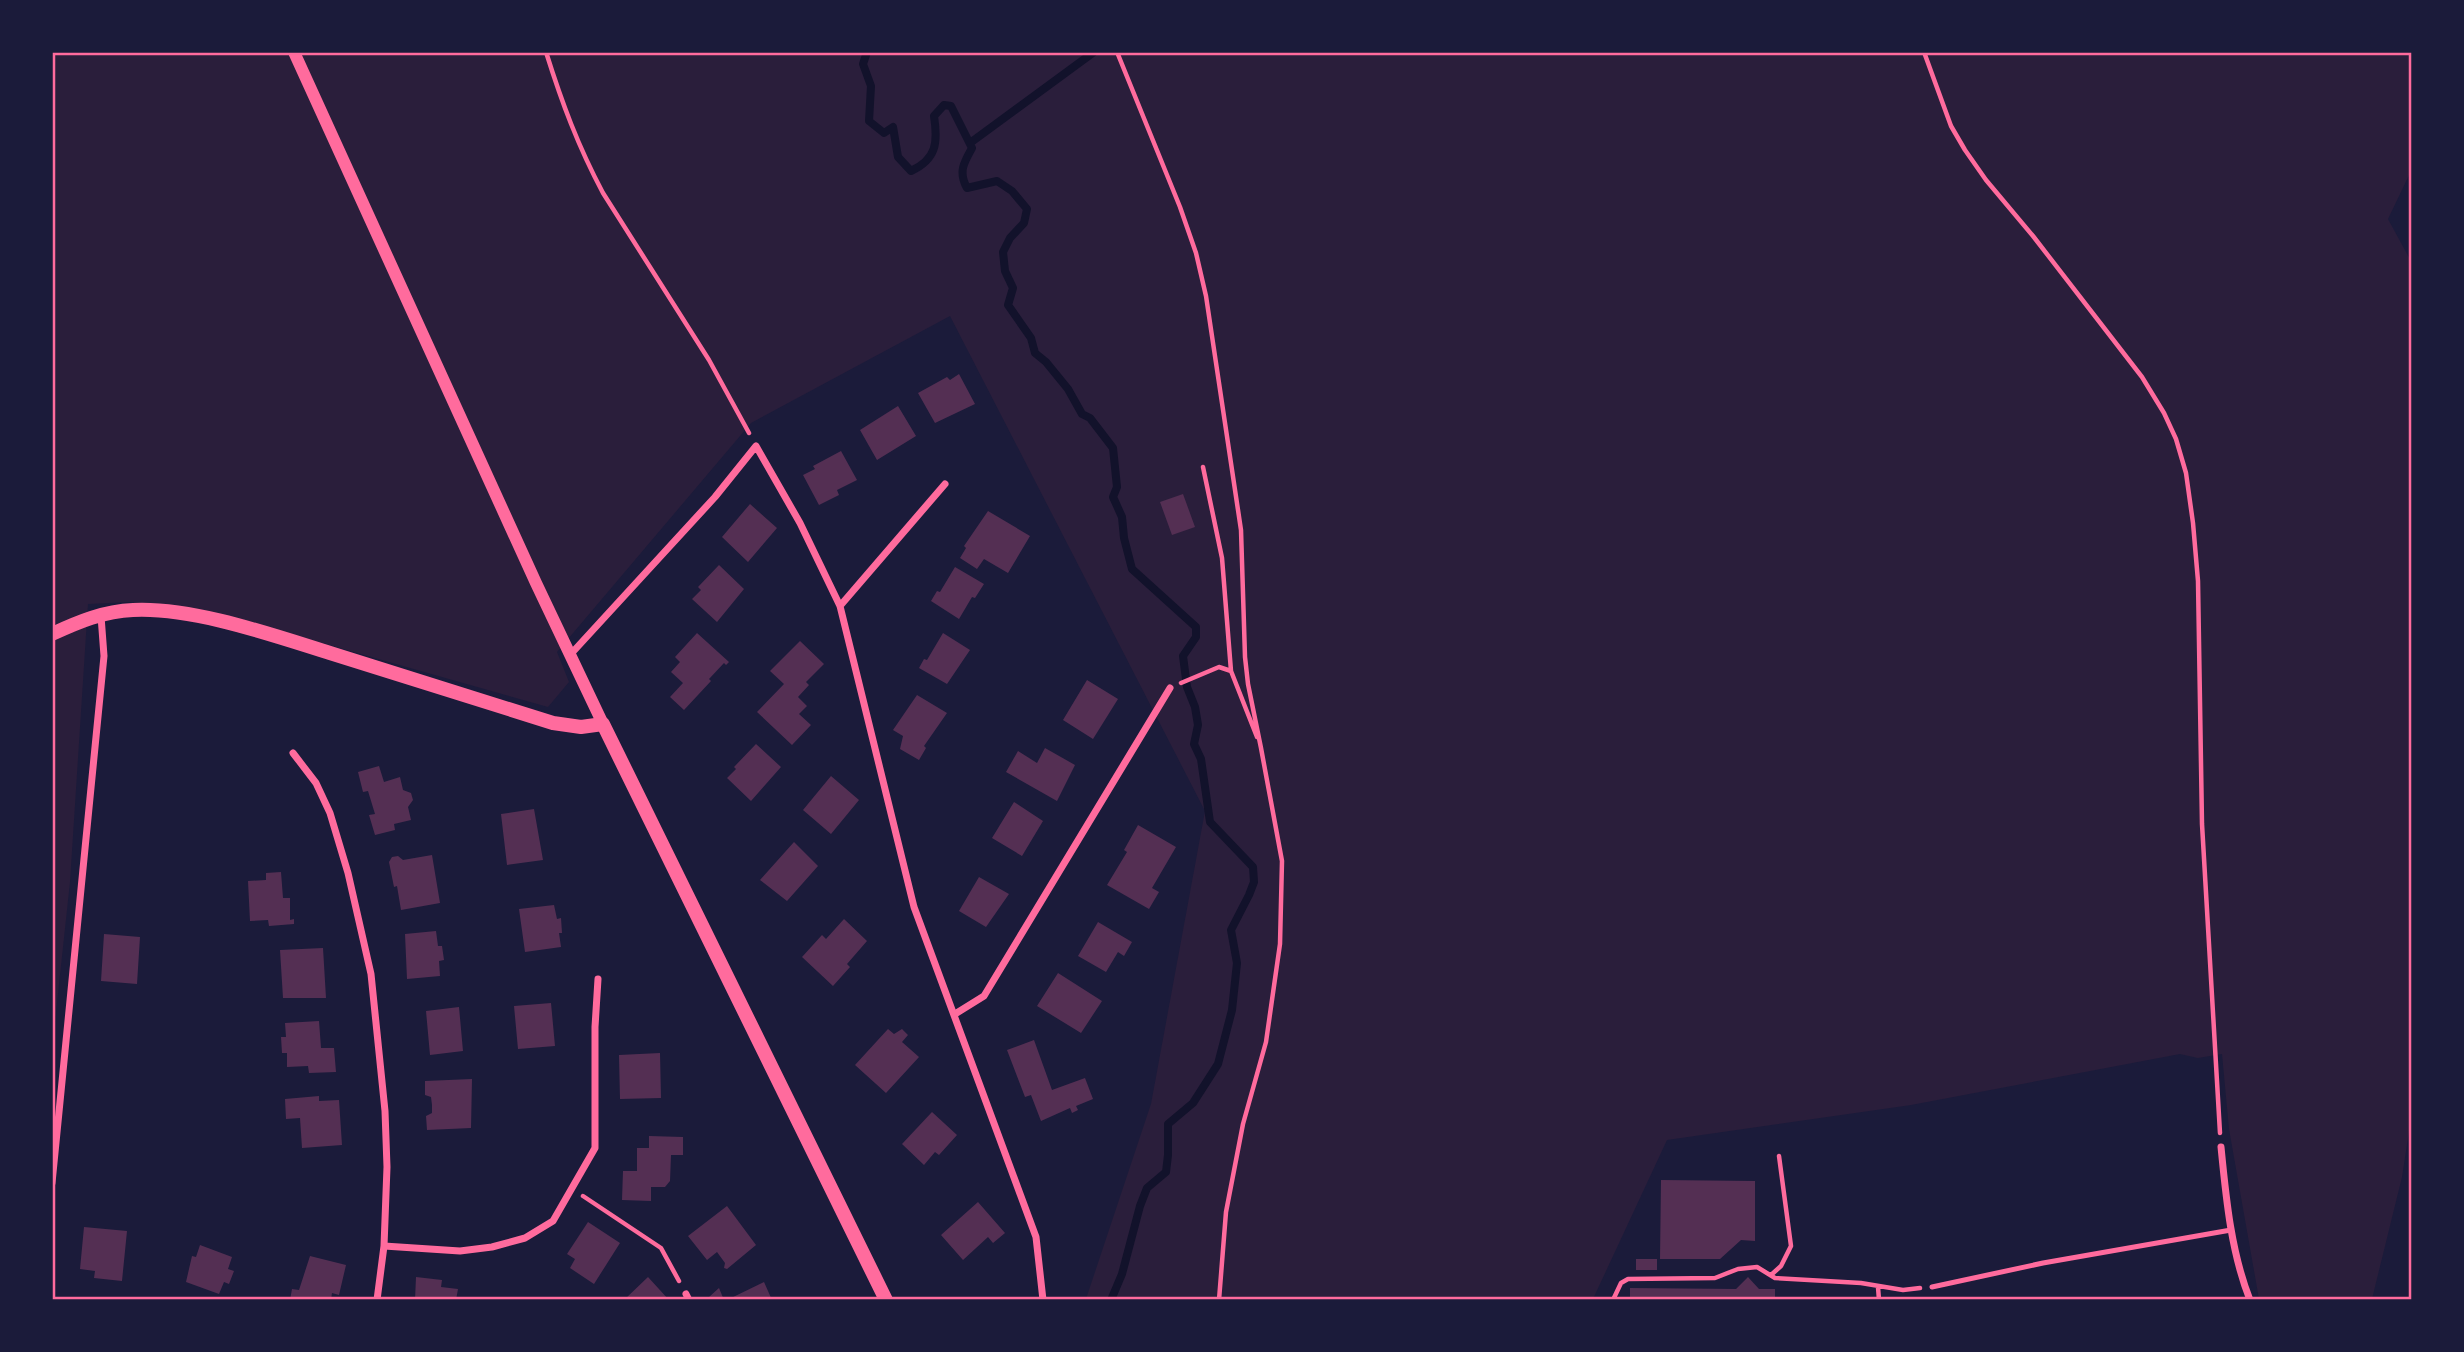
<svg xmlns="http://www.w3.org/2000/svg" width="2464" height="1352" viewBox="0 0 2464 1352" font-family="Roboto,sans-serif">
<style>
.green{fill:#2a1e3b}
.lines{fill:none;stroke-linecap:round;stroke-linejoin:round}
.stream{stroke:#12122b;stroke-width:8}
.building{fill:#542f53}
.path{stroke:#ff6b9d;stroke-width:4.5}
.service{stroke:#ff6b9d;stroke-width:5}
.minor{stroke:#ff6b9d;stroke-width:7}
.tertiary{stroke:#ff6b9d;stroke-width:12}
.secondary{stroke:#ff6b9d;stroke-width:14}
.neatline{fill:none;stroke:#ff6b9d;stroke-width:2.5}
</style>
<rect width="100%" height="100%" fill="#1b1b3a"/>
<path class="green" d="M53,53h2358v118l-23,48 24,44v849l-10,65 -30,122h-113l-30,-170 -7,-75 -24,4 -18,-4 -269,51 -244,35 -74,159h-507l65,-195 54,-293 -255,-495 -199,107 -194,229 12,30 -21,25 -272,-77 -146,-28 -42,2 -18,278 -17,158z"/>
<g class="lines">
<path class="stream" d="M867,52l-4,12 8,22 -2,35 15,12 9,-6 5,30 13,14c26,-12 27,-29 23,-55l10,-11 7,1 21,42c-8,14 -14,24 -5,40l30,-7 15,10 15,18 -3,14 -14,15 -7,14 2,19 8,17 -5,17 23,33 4,15 11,9 22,27 14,25 8,4 23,30 4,39 -4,10 9,20 2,21 8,31 64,58v10l-13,19 4,31 8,20 3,18 -4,19 7,15 9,63 43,45 1,15 -5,13 -18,35 6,33 -5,47 -14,54 -25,39 -25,21v31l-2,17 -19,16 -7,18 -18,68 -11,26
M970,143l124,-91"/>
</g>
<path class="building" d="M959,374l16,30 -40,19 -17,-30 29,-16 3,3z
M898,406l18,30 -39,24 -17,-30z
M841,451l16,29 -20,10 2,5 -20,10 -16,-30 12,-6 -2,-3z
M1183,494l12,33 -23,8 -12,-33z
M750,504l27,24 -29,34 -26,-25z
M988,511l42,25 -22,37 -24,-14 -7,10 -17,-11 6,-10 -2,-2z
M719,565l25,24 -27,33 -25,-23 9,-9 -3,-3z
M955,567l29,17 -9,14 -3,-1 -13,22 -28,-18 6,-10 3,1z
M697,633l32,29 -3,3 -2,-2 -15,16 2,2 -27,29 -14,-13 13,-14 -12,-11 9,-10 -5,-5z
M943,633l27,17 -23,34 -28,-16 5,-9 3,1z
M800,641l24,23 -18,18 3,3 -11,12 9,9 -8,8 12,11 -19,20 -35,-33 27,-28 -14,-13z
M1087,680l31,19 -25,40 -30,-19z
M917,695l30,18 -23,33 2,2 -7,12 -19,-11 3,-13 -10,-6z
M756,744l25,23 -30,34 -24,-23 9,-9 -2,-2z
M1045,748l30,17 -18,36 -51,-29 12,-21 19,12z
M379,766l5,16 16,-5 3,13 8,3 2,7 -5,7 3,13 -17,4 1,6 -20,5 -6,-20 6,-1 -7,-23 -5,1 -5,-20z
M831,776l28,24 -28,34 -28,-24z
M1014,802l29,19 -21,35 -30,-18z
M534,809l9,51 -36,5 -6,-51z
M1138,825l38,22 -24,41 7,4 -10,17 -42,-24 20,-33 -3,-2z
M794,842l24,24 -31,35 -27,-21z
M432,855l8,48 -39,7 -4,-24 -3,1 -5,-25 3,-5 6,-1 5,4z
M281,872l2,26h7v22l4,-1v5l-25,2 -1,-6 -18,1 -2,-40 18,-1v-7z
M979,877l30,17 -23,33 -27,-16z
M554,905l3,14 4,-1 1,15h-3l2,14 -36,5 -6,-43z
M844,919l23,22 -20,23 3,3 -17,19 -31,-29 20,-22 4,4z
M1098,922l34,20 -8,14 -6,-4 -12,20 -28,-16z
M436,931l2,15h4l2,14 -5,1 1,15 -33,3 -2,-45z
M104,934l36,3 -3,47 -36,-3z
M323,948l3,50h-43l-3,-48z
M1058,973l44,28 -21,32 -44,-27z
M551,1003l4,43 -37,3 -4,-43z
M459,1007l4,44 -33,4 -4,-44z
M319,1021l2,27h13l2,24 -27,1 -1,-7 -21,1v-14h-5l-1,-16h5l-1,-14z
M888,1029l6,5 8,-5 6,6 -6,7 17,15 -33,36 -31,-28z
M1034,1040l18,50 33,-12 8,21 -17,7 2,4 -6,3 -2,-5 -29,13 -10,-26 -6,2 -18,-47z
M660,1053l1,45 -41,1 -1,-44z
M472,1079l-1,49 -44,2 -1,-14 6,-3v-8l-1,-8 -6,-2v-14z
M319,1096v5l20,-1 3,45 -40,3 -2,-30 -14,1 -1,-20z
M932,1112l25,23 -18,20 -4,-3 -11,13 -22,-21z
M649,1136l34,1v18h-12l-1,26 -5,6h-14v14l-29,-1 1,-29h14v-23h12z
M1661,1180l94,1v60l-14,-1 -21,19h-60z
M978,1202l27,31 -12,10 -5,-6 -25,23 -22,-25z
M727,1206l29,39 -29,24 -3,-1 1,-5 -8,-11 -10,8 -19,-24z
M588,1222l32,21 -26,41 -24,-16 5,-9 -8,-5z
M84,1227l43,4 -5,50 -28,-3 1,-7 -15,-2z
M200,1245l32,12 -4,12 6,2 -5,13 -5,-2 -5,12 -33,-12 6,-26 4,1z
M310,1256l36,9 -7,30 -7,-2 -1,7h-41l2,-11 7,1z
M1636,1259h21v11h-21z
M416,1277l26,3 -1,7 17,2 -2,11h-41z
M648,1277l21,23h-45z
M1748,1277l11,12h16v11h-145v-12l106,1z
M764,1282l8,18h-45z
M719,1288l5,12h-15v-3z"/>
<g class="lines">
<path class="path" d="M546,52c16,51 32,94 57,141l106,167 40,73
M1117,52l63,155 16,46 10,43 35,234 4,127 3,27 13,64
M1924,52l27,74 14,24 21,30 47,56 109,141 22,36 12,26 10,34 7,50 5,58 4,243 18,309
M1203,467l19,91 9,113
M1181,683l38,-16 12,4 26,66
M583,1196l78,52 18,33
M1771,1275l10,-9 10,-20 -12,-90
M1878,1287l1,13
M1219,1300l7,-88 17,-88 23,-82 14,-98 2,-83 -21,-113
M1613,1300l8,-17 7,-4 87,-1 23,-9 19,-2 18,11 86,5 42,7 17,-2"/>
<path class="service" d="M1932,1287l111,-24 188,-33"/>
<path class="minor" d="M840,606l105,-122
M570,655l145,-158 41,-51 44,77 40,83 74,301 122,330 7,63
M293,753l23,30 14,30 18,60 23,101 14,137 2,56 -3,79 -7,54
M955,1014l29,-18 186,-308
M2221,1147c5,51 10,105 29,153
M52,1183l52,-527 -3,-40
M384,1246l76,5 32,-4 33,-9 28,-17 42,-73v-121l3,-48
M686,1294l3,6"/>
<path class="tertiary" d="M294,52l242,531 67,141"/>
<path class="secondary" d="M52,634c26,-12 52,-23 81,-24 60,-3 139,25 197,43 74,23 148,46 223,70l28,4 22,-3 283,576"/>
</g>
<rect width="2464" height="1352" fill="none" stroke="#1b1b3a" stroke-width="108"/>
<rect x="54" y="54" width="2356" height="1244" class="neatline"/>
</svg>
